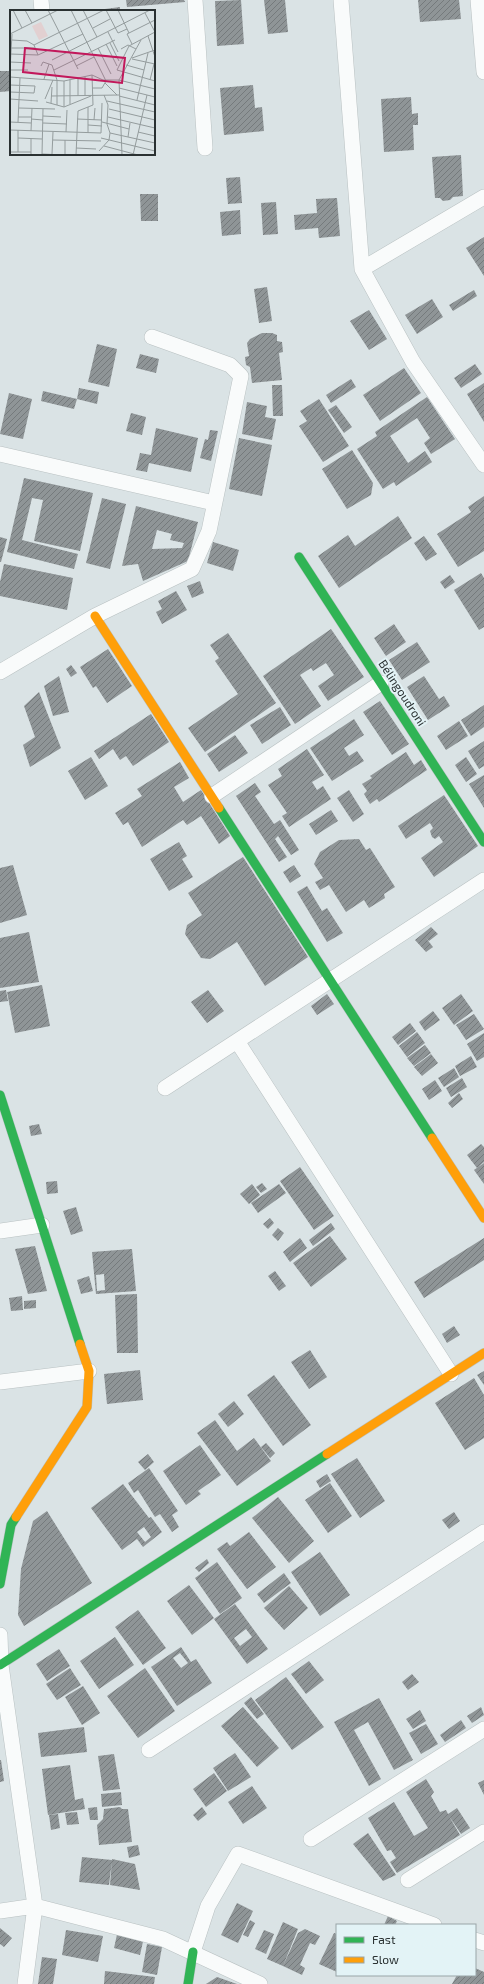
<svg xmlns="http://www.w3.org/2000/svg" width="484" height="1984" viewBox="0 0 484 1984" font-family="'Exo 2',sans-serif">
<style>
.building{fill:url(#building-hatch);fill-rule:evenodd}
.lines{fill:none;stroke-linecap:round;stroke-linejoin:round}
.street-casing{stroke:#b9c1c2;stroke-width:16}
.fast-casing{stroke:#b9c1c2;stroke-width:10}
.slow-casing{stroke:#b9c1c2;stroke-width:10}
.street{stroke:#f9fbfb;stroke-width:15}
.fast{stroke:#30b455;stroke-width:9}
.slow{stroke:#ff9f0a;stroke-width:9}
.labels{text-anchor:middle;stroke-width:4;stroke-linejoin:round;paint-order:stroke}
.street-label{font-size:12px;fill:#2a3132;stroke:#e3f3f6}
.inset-road{fill:none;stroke:#949c9d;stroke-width:1}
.view{fill:#c2185b;fill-opacity:0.15;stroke:#c2185b;stroke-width:2}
.inset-edge{fill:none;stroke:#2a3132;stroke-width:2}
</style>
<defs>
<pattern id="building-hatch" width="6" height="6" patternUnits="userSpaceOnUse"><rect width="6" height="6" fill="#8f9597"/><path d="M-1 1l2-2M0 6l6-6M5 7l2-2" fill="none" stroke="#757a7c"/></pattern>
</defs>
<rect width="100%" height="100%" fill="#dae3e5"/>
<path class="building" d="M126,0h58l1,2 -58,5z
M241,0l3,44 -27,2 -2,-45z
M264,0h21l3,32 -20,2z
M418,0h41l2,19 -41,3z
M120,7v4h-15v-2z
M0,71h11v20l-11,1z
M253,85l2,23 7,-1 2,24 -40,4 -4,-47z
M411,97l1,17 6,-1v12h-5l1,25 -30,2 -3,-53z
M461,155l2,41 -10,1 -3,3 -7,1 -3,-3h-5l-3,-41z
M240,177l2,26 -14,1 -2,-26z
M140,194h18v27h-17z
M337,198l3,38 -21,2 -1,-10 -23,2 -1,-15 23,-2 -1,-14z
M276,202l2,32 -15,1 -2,-32z
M240,210l1,24 -19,2 -2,-24z
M484,237v39l-18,-28z
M267,287l5,34 -13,2 -5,-34z
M474,290l3,6 -24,15 -4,-6z
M432,299l11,18 -26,17 -12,-19z
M369,310l18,29 -18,11 -19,-29z
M262,333h10l5,2v6l5,1 1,10 -4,1 3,27 -30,3 -2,-16 -4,-2 -1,-8 4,-1 -2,-13 3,-4z
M97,344l20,5 -8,38 -21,-5z
M140,354l19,5 -3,14 -20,-5z
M475,364l7,10 -21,14 -7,-10z
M404,368l17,25 -41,28 -17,-26z
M351,379l5,8 -25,16 -5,-8z
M484,383v39l-17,-28z
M272,385h10l1,31h-10z
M79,388l20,4 -2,12 -20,-5z
M43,391l34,8 -3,10 -33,-8z
M9,393l23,6 -9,40 -23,-5z
M427,397l28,42 -24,15 -7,-11 6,-5 -13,-20 -27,18 18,27 17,-12 7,11 -36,24 -2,-4 -11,7 -26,-40 20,-13 -2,-4z
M319,399l30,47 -26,16 -24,-36 8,-5 -7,-10z
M247,402l20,4 -2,11 11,2 -4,21 -30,-6z
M336,405l16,22 -8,6 -16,-23z
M131,413l15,4 -4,18 -16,-4z
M156,428l42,10 -7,34 -42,-9 -2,9 -11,-2 4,-17 11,2z
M210,430l8,1 -7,30 -11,-3 5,-19 3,1z
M239,438l33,7 -10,51 -33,-7z
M352,450l21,33 -2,12 -24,14 -25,-40z
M24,478l69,15 -13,58 -46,-10 9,-41 -11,-2 -10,42 56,14 -4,15 -67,-17z
M484,496v55l-26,16 -21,-33 34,-22 -3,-5z
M102,498l24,6 -16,65 -24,-6z
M136,506l62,16 -10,39 -45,20 -5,-17 -16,2zM157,530l15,4 -2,6 14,3 -2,5 -30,1z
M398,516l14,22 -73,50 -21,-32 30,-21 7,11z
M424,536l13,18 -11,7 -12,-18z
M0,537l7,2 -6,23h-1z
M213,542l26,8 -6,21 -26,-8z
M4,564l69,14 -6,32 -67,-14v-14z
M481,573l3,5v49l-5,3 -25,-40z
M450,575l5,7 -10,7 -5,-7z
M200,581l4,12 -12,5 -5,-12z
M176,591l11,19 -25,14 -6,-12 6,-3 -4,-8z
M394,624l12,18 -20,14 -12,-18z
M331,629l33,48 -36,24 -10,-15 16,-11 -8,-12 -13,8 -2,-3 -11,7 21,31 -26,18 -32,-48z
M228,633l48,70 -71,49 -17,-24 50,-34 -23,-33 4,-3 -9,-13z
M417,642l13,20 -28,18 -13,-20z
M108,649l24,37 -25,17 -11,-17 -3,2 -13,-21z
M71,665l6,8 -6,4 -5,-8z
M59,676l10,36 -16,4 -9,-30z
M424,676l15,23 5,-3 6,10 -22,14 -21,-33z
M39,692l22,56 -31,19 -7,-22 12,-8 -11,-31z
M380,701l29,43 -17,11 -29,-43z
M484,705v22l-13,9 -10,-16z
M280,707l11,18 -29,19 -12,-19z
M151,714l18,28 -36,24 -7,-10 -6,4 -7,-11 -14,10 -5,-8z
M354,719l10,16 -20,13 5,8 8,-5 7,10 -32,20 -22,-33z
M459,721l9,15 -22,14 -9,-14z
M235,735l13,18 -29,19 -12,-18z
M484,741v25l-5,3 -11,-18z
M307,749l17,26 -12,7 5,8 6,-4 8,13 -42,28 -7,-11 5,-3 -19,-28 14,-9 -4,-7z
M406,752l8,13 7,-5 6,10 -48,32 -2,-3 -7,5 -6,-10 3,-3 -5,-7 10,-6 -2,-2z
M91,757l17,29 -23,14 -17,-29z
M466,757l11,17 -11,8 -11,-17z
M180,762l9,16 -15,9 9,15 18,-12 29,46 -11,8 -18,-28 -14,9 -4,-5 -41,27 -14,-25 -5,3 -8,-12 27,-17 -5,-7z
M484,775v33l-15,-24z
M255,783l6,9 -6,4 19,28 6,-4 19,30 -8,5 -13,-19 -3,3 12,18 -8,5 -43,-66z
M349,790l15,24 -11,8 -16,-24z
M444,795l34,51 -44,31 -13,-19 22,-16 -4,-6 -4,3 -3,-2 -2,-6 3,-3 -3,-5 -24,16 -8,-13z
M331,810l7,11 -22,14 -7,-11z
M359,839l7,11 4,-2 25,39 -11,7 1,4 -16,10 -5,-8 -18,12 -17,-27 -9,5 -5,-8 8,-4 -9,-14 6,-12 19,-12z
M179,842l8,14 -5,3 11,18 -24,14 -19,-32z
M243,857l65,100 -43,29 -28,-44 -27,17 -9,-1 -16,-24 2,-9 15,-10 -14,-22z
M13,865l14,50 -27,8v-55z
M294,865l7,11 -11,7 -7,-11z
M307,886l15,25 5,-3 16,25 -16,9 -30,-50z
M431,927l7,7 -9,7 -3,-3 7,9 -7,5 -11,-12z
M29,932l10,50 -39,6v-50z
M42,985l8,41 -35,7 -8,-41z
M6,990l2,11 -8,1v-11z
M208,990l16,21 -17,12 -16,-21z
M327,994l7,10 -17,11 -6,-9z
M461,994l12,17 -19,14 -12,-17z
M433,1011l7,9 -15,11 -6,-9z
M474,1014l10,15 -18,11 -10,-15z
M410,1023l6,8 -18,14 -6,-8z
M417,1032l8,11 -18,14 -8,-11z
M484,1033v24l-7,4 -10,-17z
M425,1045l6,8 -17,13 -7,-8z
M431,1054l7,9 -16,13 -8,-9z
M471,1056l6,11 -17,9 -5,-10z
M454,1068l5,9 -15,10 -6,-9z
M462,1078l5,9 -16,10 -5,-9z
M435,1080l7,11 -13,9 -7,-11z
M459,1093l4,6 -11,9 -4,-5z
M39,1124l3,10 -11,2 -2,-10z
M481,1144l3,3v15l-7,6 -10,-13z
M484,1163v21l-10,-14z
M300,1167l34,49 -20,14 -34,-49z
M57,1181l1,12 -11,1 -1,-12z
M262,1183l5,6 -6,4 -5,-6z
M252,1184l8,11 -11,9 -9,-10z
M279,1184l7,9 -28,20 -7,-10z
M76,1207l7,24 -12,4 -8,-24z
M270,1218l4,5 -6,6 -5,-5z
M331,1223l4,6 -22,17 -4,-6z
M278,1228l6,5 -6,8 -6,-6z
M330,1236l17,23 -36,28 -18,-24z
M300,1238l7,10 -17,14 -7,-10z
M484,1238v22l-60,38 -10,-16z
M35,1246l12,45 -19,3 -13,-45z
M132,1249l4,42 -40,3 -4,-42zM104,1274l1,16 -8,1 -1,-16z
M275,1271l11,15 -7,5 -11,-15z
M89,1276l4,15 -12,3 -4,-14z
M137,1294l1,59h-21l-2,-58z
M22,1296l1,14 -12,1 -2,-13z
M36,1300v8l-12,1v-8z
M454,1326l6,9 -13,8 -5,-9z
M310,1350l17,27 -18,12 -18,-27z
M140,1370l3,30 -36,4 -3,-30z
M484,1371v14l-7,-10z
M274,1375l37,50 -28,21 -36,-51z
M474,1378l10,17v43l-19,12 -30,-47z
M234,1401l10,13 -16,13 -10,-13z
M215,1420l22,31 17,-13 17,23 -34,25 -40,-53z
M266,1443l9,10 -5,5 -9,-11z
M200,1445l21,30 -23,16 3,3 -15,11 -23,-34z
M148,1454l6,8 -9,8 -7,-8z
M357,1458l28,43 -25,17 -29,-44z
M149,1468l29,43 -6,4 7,12 -7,5 -12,-18 -5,3 -17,-27 -4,3 -6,-10z
M327,1474l4,7 -11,7 -4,-7z
M330,1483l22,33 -24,17 -23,-33z
M123,1484l26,34 2,-1 11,15 -19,15 -6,-8 -15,11 -31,-42zM144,1527l7,10 -6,5 -8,-10z
M278,1497l36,44 -25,22 -37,-45z
M47,1511l45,72 -68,43 -6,-11 3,-46 12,-48z
M454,1512l6,9 -11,8 -7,-9z
M249,1532l27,35 -29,22 -30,-40 10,-7 3,4z
M320,1552l30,43 -30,21 -29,-44z
M207,1559l2,4 -10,9 -4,-4z
M217,1562l25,36 -22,16 -25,-36z
M284,1573l7,10 -27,20 -7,-9z
M189,1585l25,33 -22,17 -25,-34z
M289,1586l19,22 -24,22 -20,-22z
M235,1604l33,45 -21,15 -33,-45zM246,1629l6,8 -12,9 -6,-8z
M138,1610l28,38 -23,17 -28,-38z
M115,1637l19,28 -35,24 -19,-28z
M181,1647l10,15 5,-3 16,24 -35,23 -26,-39zM180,1653l8,10 -7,5 -8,-10z
M59,1649l11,17 -23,15 -11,-17z
M309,1661l15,19 -18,14 -15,-20z
M70,1668l11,17 -24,15 -11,-16z
M145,1668l30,43 -37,27 -31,-42z
M412,1674l7,8 -11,8 -6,-8z
M286,1677l38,50 -32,23 -37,-50z
M83,1686l17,27 -18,12 -17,-28z
M251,1697l13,17 -7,5 -13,-16z
M379,1698l34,62 -19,10 -26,-48 -14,8 27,49 -12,7 -35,-64z
M243,1707l36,41 -22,19 -36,-41z
M481,1707l3,8 -12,8 -5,-7z
M420,1710l6,11 -13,8 -7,-10z
M461,1720l5,8 -21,14 -5,-7z
M426,1724l12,20 -17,10 -12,-21z
M84,1727l3,25 -46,5 -3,-24z
M235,1753l16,24 -23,14 -15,-23z
M114,1754l6,35 -17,2 -5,-35z
M0,1760h1l3,21 -4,1z
M70,1765l5,35 8,-2 2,11 -37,6 -6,-46z
M214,1773l13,18 -21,16 -13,-18z
M426,1779l8,13 -3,4 9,16 6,-2 2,4 9,-6 13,20 -9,6 -12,-18 11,19 -63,38 -7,-11 6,-4 -5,-8 -4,1 -19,-33 26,-16 20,34 14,-8 -22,-36z
M484,1780v15l-6,-12z
M252,1786l15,22 -24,16 -15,-22z
M121,1792l1,13 -20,2 -1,-13z
M97,1807l1,13h-8l-2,-12z
M120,1807l2,2h6l4,33 -33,3 -2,-20 6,-6 1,-10z
M202,1807l5,7 -9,7 -5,-6z
M77,1812l2,12 -12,1 -2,-12z
M58,1814l2,14 -9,2 -2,-15z
M368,1833l28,42 -13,6 -30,-37z
M138,1845l2,10 -11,3 -2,-11z
M82,1857l30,3 -3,25 -30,-3z
M112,1859l23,5 5,26 -30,-5z
M237,1903l16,8 -15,32 -17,-8z
M388,1916l9,5 -2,4h-11z
M250,1920l5,3 -7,14 -5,-2z
M283,1922l15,7 -15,37 -16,-7z
M0,1928l12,10 -8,9 -4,-3z
M305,1929l15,7 -5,9 -5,-2 -10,22 5,3 -3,7 -19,-9 15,-33z
M66,1930l37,6 -5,26 -36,-7z
M118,1930l26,7 -4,18 -26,-7z
M264,1930l10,4 -8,20 -11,-5z
M334,1933l3,1v38l-18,-8z
M147,1944l15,3 -5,28 -15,-3z
M42,1957l15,2 -4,25h-15z
M475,1968l9,4v12h-32l5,-9h18z
M105,1971l50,6 -1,7h-50z
M217,1977l20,7h-31z"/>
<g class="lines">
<defs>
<path id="street" d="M41,0l1,11
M195,0l10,148
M341,0l21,269 51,93 71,103
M478,0l6,72
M362,269l122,-72
M0,454l214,49
M0,672l95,-56 97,-47 17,-38 32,-155 -11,-11 -78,-28
M212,796l169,-113
M237,1041l214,333
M165,1088l319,-208
M0,1231l42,-6
M0,1382l89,-11
M0,1635l1,30 34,241 -10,78
M149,1750l335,-218
M311,1839l173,-110
M408,1880l76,-48
M0,1911l35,-5 128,33 97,45
M475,1940l9,3
M193,1952l15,-46 30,-52 196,71"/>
<path id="fast" d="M299,557l185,285
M219,808l213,330
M0,1095l80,249
M0,1584l11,-59 5,-8
M0,1665l327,-211
M188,1984l5,-32"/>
<path id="slow" d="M95,616l124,192
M432,1138l52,80
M327,1454l157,-101
M16,1517l71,-110 2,-36 -9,-27"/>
</defs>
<use href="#street" class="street-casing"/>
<use href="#fast" class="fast-casing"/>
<use href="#slow" class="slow-casing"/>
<use href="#street" class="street"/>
<use href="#fast" class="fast"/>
<use href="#slow" class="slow"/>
</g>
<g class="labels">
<g class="street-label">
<text transform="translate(402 693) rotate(57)" y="4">Bélingoudroni</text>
</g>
</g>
<g transform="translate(10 10)">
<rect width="145" height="145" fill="#dae3e5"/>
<path d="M31,12l7,14 -9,4 -7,-14z" fill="#e2d0d1"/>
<path class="inset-road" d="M3,0l9,18M15,0l7,13M38,0l30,59M61,0l35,71M73,0l14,27M96,0l12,23 9,-4M108,0l11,23M135,3l10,19M83,18l17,-9M98,22l10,20M145,22l-26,14 -12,24 38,11M0,24l48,-24M138,26l7,21M2,30l15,1 7,4 4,10M100,33l9,18M96,34l11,22M122,34l-5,-10 28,-14M24,35l70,-35M1,38h24M88,38l13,26M111,39l7,-4 8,4M0,44l28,1 45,-21M122,48l23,-8M122,49l23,5M42,50l98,-50M0,52l21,1M116,55l18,5M31,56l2,-4 9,3 5,15M66,56l18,-9M0,60l2,-36M0,60h18M44,60l61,-30M0,67l54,4 28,-6 11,5h16l36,9M75,67v19M68,68v18M34,69l5,-15M60,69v25M47,70v25M140,70l4,-16M95,73l12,12M0,75l25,1 -1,7 -24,-1M82,78h10l4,-7M109,78l36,9M41,86l68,-1M109,86l36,9M0,89l28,2M35,89l8,-19M127,90l11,-47M97,91l48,11M36,92l18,5 27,-11M41,93l1,-16M54,97v-26M9,98l36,1M99,99l46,11M33,106l18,1M8,107h13M98,107l47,11M21,109l12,1M67,109l25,1M78,110v-13M84,110l1,-12M0,112l21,1M8,112l2,-44M92,112l27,7M33,113l24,1M78,115l14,1M0,120l91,3M21,121l1,-23M56,122l1,-22M128,122l17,4M78,123v-13M91,123l1,-30M100,123l45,10M118,127l2,-14M8,128l24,1M91,128l54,13M43,130l48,1M94,136l34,9M66,138l20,1M89,141l10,-11 1,-7 -3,-9 1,-19 -4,-10M0,142h21M8,142v-22M32,144l21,1M42,144l1,-22M21,145v-17M32,145l1,-46M55,145v-15M66,145l2,-44 15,-6 -1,-30M112,145l-3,-75 22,-40M123,145l14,-60"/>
<path class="view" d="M15,38l100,10 -3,25 -99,-11z"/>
<rect width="145" height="145" class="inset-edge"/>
</g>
<rect x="336" y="1924" width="140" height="52" fill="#e3f3f6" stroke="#99a5a8"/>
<rect x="344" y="1937" width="20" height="6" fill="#30b455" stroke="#99a5a8"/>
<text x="372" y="1944" font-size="12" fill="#2a3132">Fast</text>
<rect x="344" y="1957" width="20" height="6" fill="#ff9f0a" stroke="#99a5a8"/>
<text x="372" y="1964" font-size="12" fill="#2a3132">Slow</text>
</svg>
